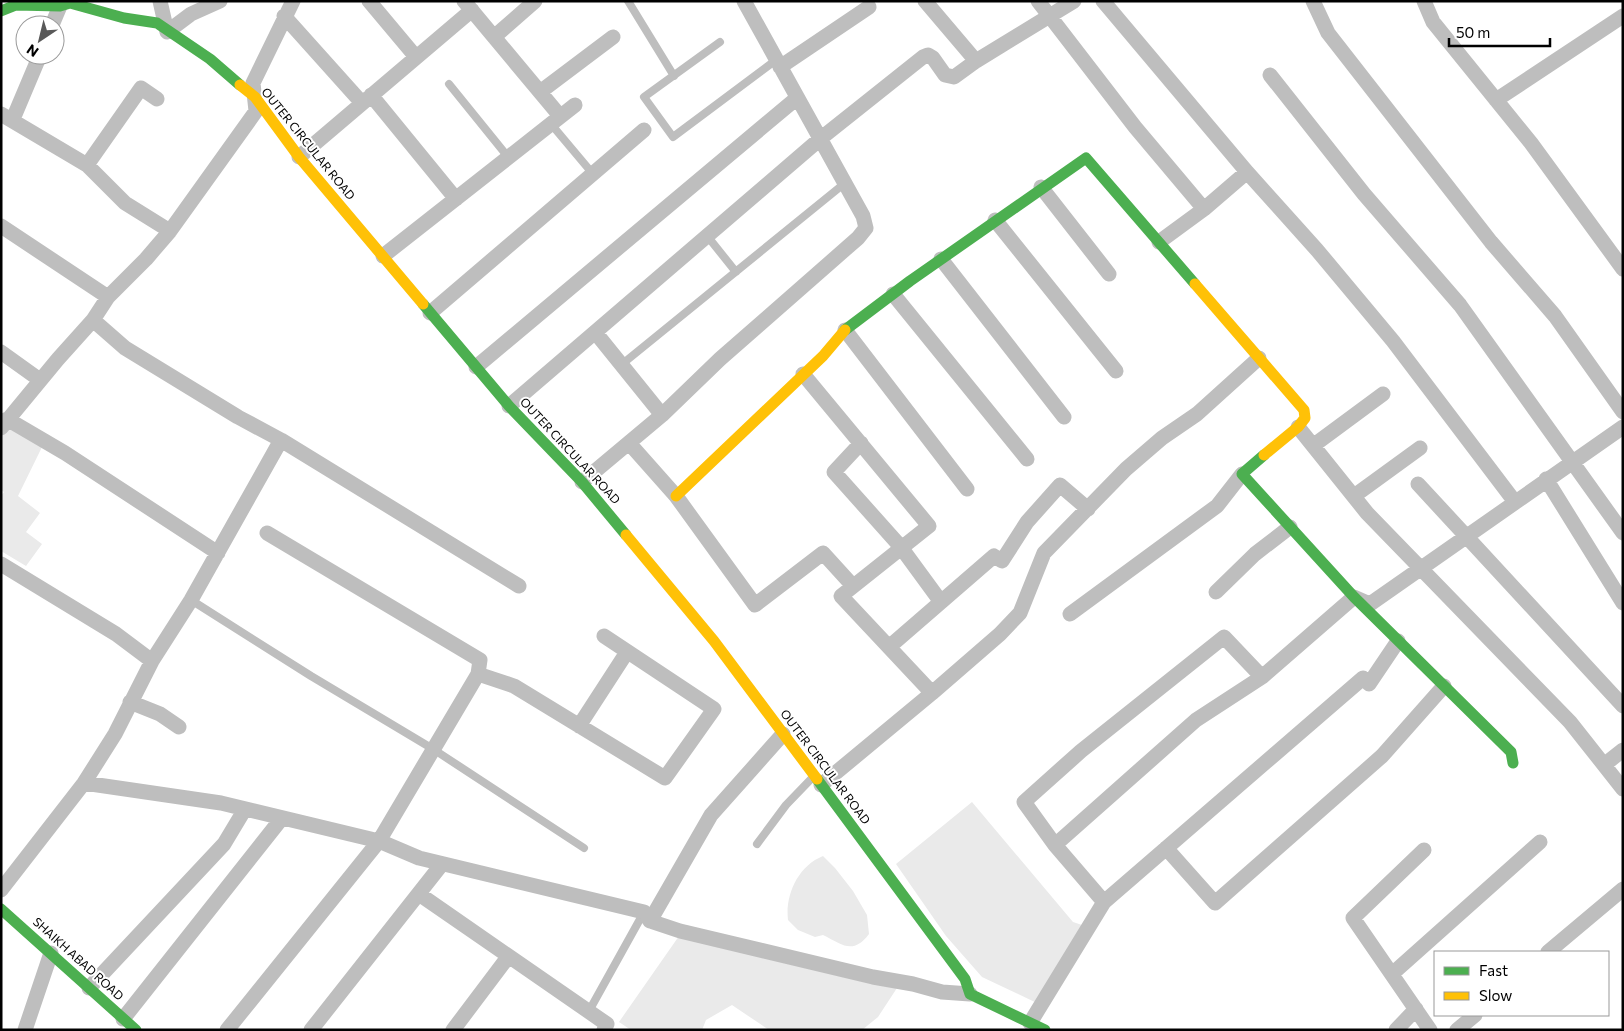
<svg xmlns="http://www.w3.org/2000/svg" width="1624" height="1031" viewBox="0 0 1624 1031" font-family="Commissioner,sans-serif">
<style>
.green{fill:#eaeaea}
.lines{fill:none;stroke-linecap:round;stroke-linejoin:round}
.lane{stroke:#bebebe;stroke-width:8}
.street{stroke:#bebebe;stroke-width:15}
.fast{stroke:#4caf50;stroke-width:11}
.slow{stroke:#ffc107;stroke-width:11}
.labels{text-anchor:middle;stroke-width:4;stroke-linejoin:round;paint-order:stroke}
.street-label{font-size:12px;fill:#000;stroke:#fff}
</style>
<rect width="100%" height="100%" fill="#fff"/>
<path class="green" d="M9,426l33,21 -24,49 22,17 -14,19 16,12 -16,22 -25,-15v-55l3,-4 -3,-2v-53z
M972,802l101,120 15,5 -49,77 -57,-27 -36,-41 -50,-72z
M823,856l12,12 18,23 14,24 2,19c-16,21 -26,11 -46,1l-8,2 -17,-7 -10,-10c-3,-25 10,-54 35,-64z
M679,936l218,52 -19,29 -16,13h-93l-37,-25 -26,15 -4,10h-71l-12,-8z"/>
<g class="lines">
<path class="lane" d="M628,1l46,75
M720,42l-76,55 29,40 103,-77
M449,84l59,73
M551,124l42,50
M708,237l28,35
M621,365l224,-182
M191,600l120,76 122,73 151,99
M757,844l29,-39 27,-28
M589,1011l55,-99"/>
<path class="street" d="M160,1l7,31 24,-18 29,-13
M369,1l47,56
M464,1l96,115
M925,1l51,60
M1038,1l97,126 69,82
M1103,1l144,171 70,78 76,91 122,161
M1313,1l15,32 163,209 64,74 68,96
M1424,1l9,21 98,121 92,126
M284,16l78,87
M52,25l8,-19
M494,37l41,-36
M780,67l89,-60
M1270,75l94,119 96,111 163,228
M540,92l73,-55
M371,95l85,104
M1496,100l127,-84
M1,114l86,51 38,38 45,28
M13,119l27,-64
M299,157l173,-147
M87,165l54,-77 16,11
M1041,187l68,87
M995,220l121,151
M1,226l107,71
M1159,242l45,-33 43,-37
M383,256l192,-151
M941,259l123,158
M893,294l134,165
M430,313l214,-183
M93,320l32,28 113,69 43,23 238,146
M845,330l122,159
M595,332l67,83
M1,352l39,28
M476,367l321,-269
M803,374l126,152 -88,70 91,97 -111,92
M509,406l311,-267 103,-82 5,-2 5,3 12,17 9,2 22,-16 98,-60
M7,419l58,34 153,100
M1298,427l69,86 203,209 53,67
M1,428l57,-69 35,-39 15,-23 38,-38 24,-28 86,-120 -3,-28 40,-82
M629,443l47,53 79,109 68,-52 30,33
M861,443l-27,29 66,74 41,56
M1314,445l69,-51
M1546,479l77,124
M582,482l80,-67 58,-56 138,-121 8,-10 -3,-12 -119,-215
M1418,484l205,222
M1354,496l66,-48
M1,564l115,70 36,27
M1216,592l39,-38 35,-27
M1070,614l147,-108 25,-32
M889,647l105,-91 8,5 25,-39 33,-37 28,24
M478,674l36,12 151,92 49,-69 -110,-73
M932,693l68,-59 20,-21 24,-60 82,-84 36,-31 35,-24 62,-56
M130,702l30,12 19,13
M579,726l48,-74
M1604,765l19,-15
M84,783l137,20 158,38 40,17 225,54 6,9 30,10 193,46 40,7 29,8 28,2
M1055,845l141,-125 66,-43 92,-80 16,7 253,-177
M1166,848l49,55 167,-147 62,-70
M1424,850l-71,68 77,112
M1,890l83,-107 31,-49 37,-73 39,-61 90,-160
M419,894l182,126 6,4 -3,6
M1104,902l-49,-57 -31,-43 57,-51 143,-114 38,40
M650,921l61,-106 72,-81
M1548,952l75,-63
M1392,974l148,-132
M89,988l135,-144 21,-35
M123,1019l159,-201
M1030,1023l74,-121 259,-224 6,6 29,-43
M25,1030l26,-77
M227,1030l152,-189 99,-167 2,-14 -213,-127
M311,1030l131,-166
M453,1030l55,-73
M1396,1030l20,-21
M1457,1030l18,-15"/>
<path class="fast" d="M1,11l15,-6 44,1 10,-3 54,15 33,5 53,36 30,26
M423,304l86,102 73,76 44,53
M845,330l65,-49 176,-123 109,126
M1264,455l-22,19 112,123 157,155 2,11
M817,779l148,200 5,15 75,36
M1,909l135,121"/>
<path class="slow" d="M240,85l15,12 44,60 124,147
M1195,284l109,126 1,8 -7,9 -34,28
M676,496l147,-140 22,-26
M626,535l88,106 103,138"/>
</g>
<g class="labels">
<g class="street-label">
<text transform="translate(308 144) rotate(51)" y="4">OUTER CIRCULAR ROAD</text>
<text transform="translate(570 451) rotate(47)" y="4">OUTER CIRCULAR ROAD</text>
<text transform="translate(825 767) rotate(53)" y="4">OUTER CIRCULAR ROAD</text>
<text transform="translate(78 959) rotate(42)" y="4">SHAIKH ABAD ROAD</text>
</g>
</g>
<rect width="1624" height="1031" fill="none" stroke="#000000" stroke-width="5"/>
<rect x="1434" y="951" width="175" height="65" fill="#ffffff" stroke="#999999"/>
<rect x="1444" y="967" width="25" height="8" fill="#4caf50" stroke="#999999"/>
<text x="1479" y="976" font-size="15" fill="#000000">Fast</text>
<rect x="1444" y="992" width="25" height="8" fill="#ffc107" stroke="#999999"/>
<text x="1479" y="1001" font-size="15" fill="#000000">Slow</text>
<g transform="translate(40 40) rotate(215)"><circle r="24" fill="#ffffff" stroke="#999999"/>
<path d="M0-4L9 19L0 12L-9 19Z" fill="#595959"/>
<text y="-8" font-size="14" font-weight="bold" text-anchor="middle" fill="#000000">N</text>
</g>
<path d="M1449 38v8h101v-8" fill="none" stroke="#000000" stroke-width="2.5"/>
<text x="1456" y="38" font-size="15" fill="#000000" stroke="#ffffff" stroke-width="4" paint-order="stroke">50 m</text>
</svg>
